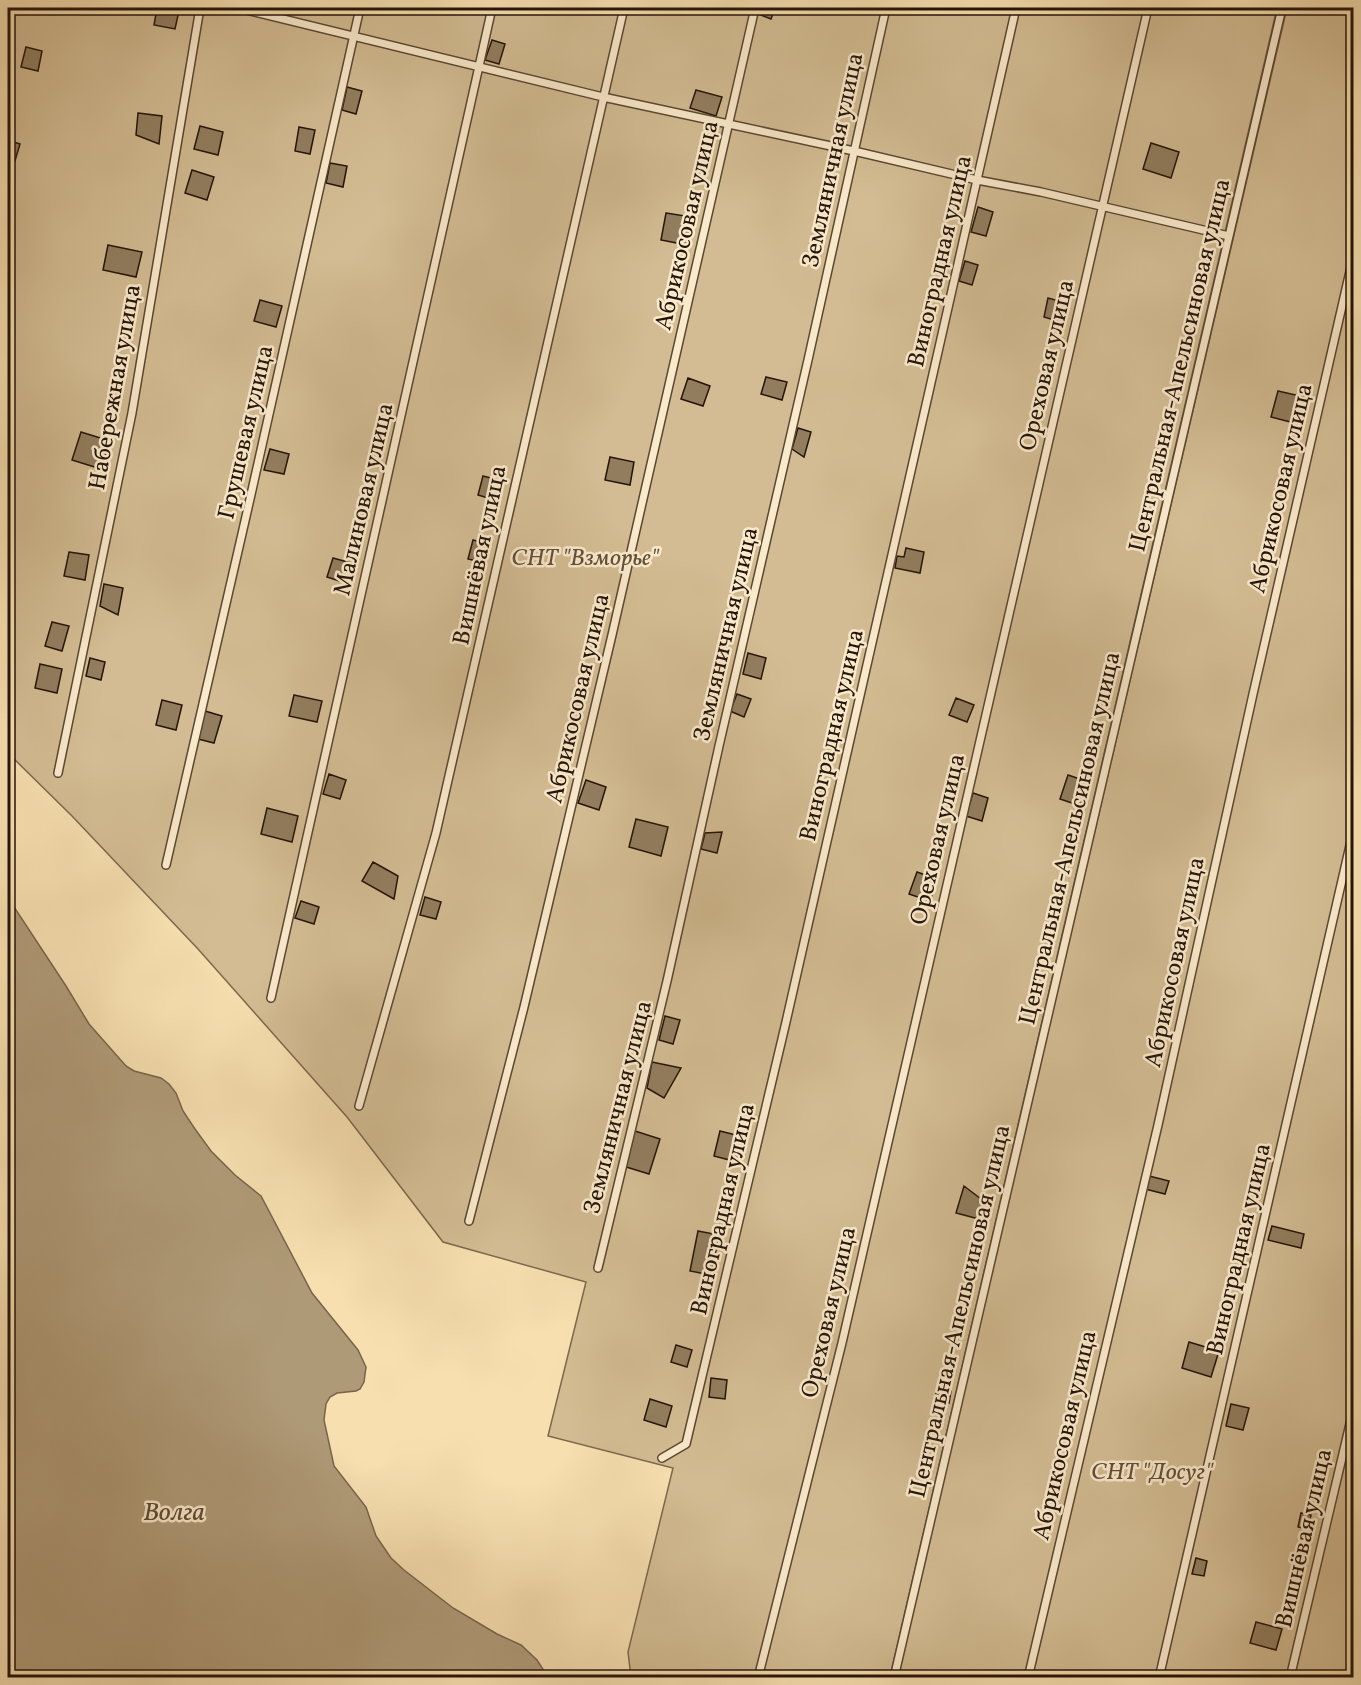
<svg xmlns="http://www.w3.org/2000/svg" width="1361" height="1685" viewBox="0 0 1361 1685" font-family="Vollkorn,serif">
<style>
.green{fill:#d3bc93;stroke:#7c684e;stroke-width:1.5}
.water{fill:#af9a77;stroke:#77644b;stroke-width:1.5}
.building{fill:#927e5f;stroke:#241408;stroke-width:1.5}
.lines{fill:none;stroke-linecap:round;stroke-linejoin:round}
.lane-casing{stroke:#594732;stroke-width:10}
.lane{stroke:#faeacc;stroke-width:7}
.labels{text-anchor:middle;stroke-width:5;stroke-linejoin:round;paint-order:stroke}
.street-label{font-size:24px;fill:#241408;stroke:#faeacc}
.park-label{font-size:24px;font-style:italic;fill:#614f39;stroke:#faeacc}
.water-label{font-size:26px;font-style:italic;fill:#5c4a34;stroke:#faeacc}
</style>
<rect width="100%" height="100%" fill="#f7dfb0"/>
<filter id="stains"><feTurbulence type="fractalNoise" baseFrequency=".00333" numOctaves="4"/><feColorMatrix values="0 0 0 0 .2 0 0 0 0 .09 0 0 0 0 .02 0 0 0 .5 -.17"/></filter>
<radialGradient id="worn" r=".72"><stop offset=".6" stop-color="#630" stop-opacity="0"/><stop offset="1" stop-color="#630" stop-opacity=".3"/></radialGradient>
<path class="green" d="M8,8h1269l-387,1669h-259l-3,-25 45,-184 -125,-32 38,-154 -143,-40 -96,-125 -149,-168 -126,-133 -64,-63z
M1287,8h66v1669l-456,1z"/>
<path class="water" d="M8,893l6,14 52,79 23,38 37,42 8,5 27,7 8,6 7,9 7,18 12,18 16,22 24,24 26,21 51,97 46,57 8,17 -2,15 -4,7 -4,2 -19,2 -7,4 -4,7 -2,16 10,46 32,41 10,29 15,22 13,12 49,38 44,26 24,11 16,15 11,17h-540z"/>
<path class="building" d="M157,8l22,3 -4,18 -21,-4z
M760,8h15l-4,11 -13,-5z
M492,40l13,4 -6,20 -14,-4z
M26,47l16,4 -4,20 -17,-4z
M347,87l15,4 -6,23 -14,-4z
M696,90l26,7 -6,19 -26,-8z
M138,113l24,3 -3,28 -23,-9z
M200,126l23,6 -5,23 -24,-6z
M299,127l16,3 -5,24 -15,-3z
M8,140l12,4 -6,20 -6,-2z
M1151,143l28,9 -8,26 -28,-9z
M330,163l17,3 -4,21 -17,-4z
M192,170l22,7 -7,23 -22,-7z
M978,207l15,5 -7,24 -15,-4z
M666,213l26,4 -5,28 -26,-5z
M108,245l34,7 -6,25 -33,-7z
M965,261l13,4 -6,20 -13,-4z
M1048,298l18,5 -5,19 -17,-5z
M260,300l22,6 -6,21 -22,-6z
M766,377l21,5 -5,18 -21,-6z
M688,378l22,8 -7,20 -22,-7z
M1278,391l31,7 -7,27 -31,-8z
M798,428l13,4 -7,25 -12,-8z
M81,432l29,9 -9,28 -29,-9z
M270,449l19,5 -5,20 -20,-4z
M610,457l24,5 -4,23 -25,-5z
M483,476l20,5 -5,20 -20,-6z
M473,540l17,4 -5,19 -17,-4z
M906,548l18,4 -4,21 -25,-5 2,-12 7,1z
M69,552l20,3 -4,25 -21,-4z
M333,558l22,6 -6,20 -22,-7z
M104,584l19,4 -5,27 -18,-9z
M52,622l17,4 -7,25 -17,-5z
M748,653l18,5 -5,21 -18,-5z
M90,658l15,4 -4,18 -15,-4z
M40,664l22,5 -5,24 -22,-5z
M737,694l14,5 -7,18 -14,-6z
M294,695l28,6 -5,21 -28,-6z
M956,698l18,7 -7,17 -18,-7z
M162,700l20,5 -6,25 -20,-5z
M205,711l17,5 -8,27 -16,-4z
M329,774l17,6 -6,19 -17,-5z
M1068,775l21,7 -8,24 -21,-7z
M586,780l20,7 -7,23 -21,-7z
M973,793l15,5 -6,23 -16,-5z
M267,808l31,8 -6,26 -31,-8z
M636,819l32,8 -7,29 -32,-9z
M722,832l-5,21 -16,-4 4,-16z
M373,862l25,14 -4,23 -32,-18z
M917,872l20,7 -7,22 -21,-7z
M425,897l16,5 -5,17 -16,-4z
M301,901l18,6 -5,17 -19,-6z
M665,1016l15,4 -7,24 -14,-4z
M652,1062l29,6 -17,30 -17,-10z
M635,1131l25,8 -11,35 -26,-8z
M720,1131l24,6 -7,25 -23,-6z
M1149,1176l20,5 -4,13 -20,-5z
M964,1186l21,16 -6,17 -23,-6z
M1272,1226l32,8 -3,14 -33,-8z
M698,1231l21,4 -8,40 -21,-4z
M1189,1342l30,9 -8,26 -29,-9z
M676,1345l16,5 -5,17 -16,-5z
M711,1378l16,2 -2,19 -16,-2z
M937,1388l14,3 -2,12 -14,-4z
M650,1399l22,7 -6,21 -22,-7z
M1231,1404l18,4 -6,22 -17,-4z
M1301,1513l10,2 -3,14 -10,-2z
M1196,1558l11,3 -3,15 -12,-2z
M1256,1622l26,7 -6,21 -26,-7z"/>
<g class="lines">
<defs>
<path id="lane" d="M238,8l365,89 251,54 123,29 64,12 188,44
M58,773l74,-360 68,-405
M166,865l84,-366 110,-491
M271,998l221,-990
M359,1106l77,-273 188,-825
M469,1221l55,-214 88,-372 143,-627
M598,1268l69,-287 52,-235 89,-386 78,-352
M662,1458l24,-14 100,-422 230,-1014
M758,1678l84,-335 306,-1335
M894,1678l388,-1670
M1028,1678l130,-553 95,-431 101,-440
M1159,1678l195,-850
M1290,1678l64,-271"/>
</defs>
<use href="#lane" class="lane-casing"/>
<use href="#lane" class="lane"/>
</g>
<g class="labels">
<g class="street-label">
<text transform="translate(832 160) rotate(-78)" y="8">Земляничная улица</text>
<text transform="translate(686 225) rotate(-77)" y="8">Абрикосовая улица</text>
<text transform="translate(939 261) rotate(-77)" y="8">Виноградная улица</text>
<text transform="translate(1046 365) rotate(-77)" y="8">Ореховая улица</text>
<text transform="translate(1179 365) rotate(-77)" y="8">Центральная-Апельсиновая улица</text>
<text transform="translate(114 387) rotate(-80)" y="8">Набережная улица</text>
<text transform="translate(245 432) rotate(-77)" y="8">Грушевая улица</text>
<text transform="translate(1280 488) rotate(-77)" y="8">Абрикосовая улица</text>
<text transform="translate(363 499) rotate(-77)" y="8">Малиновая улица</text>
<text transform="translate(479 555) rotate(-78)" y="8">Вишнёвая улица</text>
<text transform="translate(725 634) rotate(-77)" y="8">Земляничная улица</text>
<text transform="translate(577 698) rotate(-77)" y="8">Абрикосовая улица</text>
<text transform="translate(831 735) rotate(-77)" y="8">Виноградная улица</text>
<text transform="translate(1069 838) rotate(-77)" y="8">Центральная-Апельсиновая улица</text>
<text transform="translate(937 839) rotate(-77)" y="8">Ореховая улица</text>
<text transform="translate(1174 962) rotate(-78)" y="8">Абрикосовая улица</text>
<text transform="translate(617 1107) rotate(-76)" y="8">Земляничная улица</text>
<text transform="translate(722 1209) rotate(-77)" y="8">Виноградная улица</text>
<text transform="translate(1238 1249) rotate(-77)" y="8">Виноградная улица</text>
<text transform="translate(959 1311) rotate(-77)" y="8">Центральная-Апельсиновая улица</text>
<text transform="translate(828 1312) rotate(-77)" y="8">Ореховая улица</text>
<text transform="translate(1064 1435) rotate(-77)" y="8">Абрикосовая улица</text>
<text transform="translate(1303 1538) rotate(-77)" y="8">Вишнёвая улица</text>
</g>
<g class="park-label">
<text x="585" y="565">СНТ "Взморье"</text>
<text x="1152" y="1479">СНТ "Досуг"</text>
</g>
<g class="water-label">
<text x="174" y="1520">Волга</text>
</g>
</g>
<rect width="1361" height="1685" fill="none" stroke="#f7dfb0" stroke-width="30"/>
<rect x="9" y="9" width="1343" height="1667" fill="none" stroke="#241408" stroke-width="3"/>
<rect x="15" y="15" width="1331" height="1655" fill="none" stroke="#241408" stroke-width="1.5"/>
<rect width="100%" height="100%" filter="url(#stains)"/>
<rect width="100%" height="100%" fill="url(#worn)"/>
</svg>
